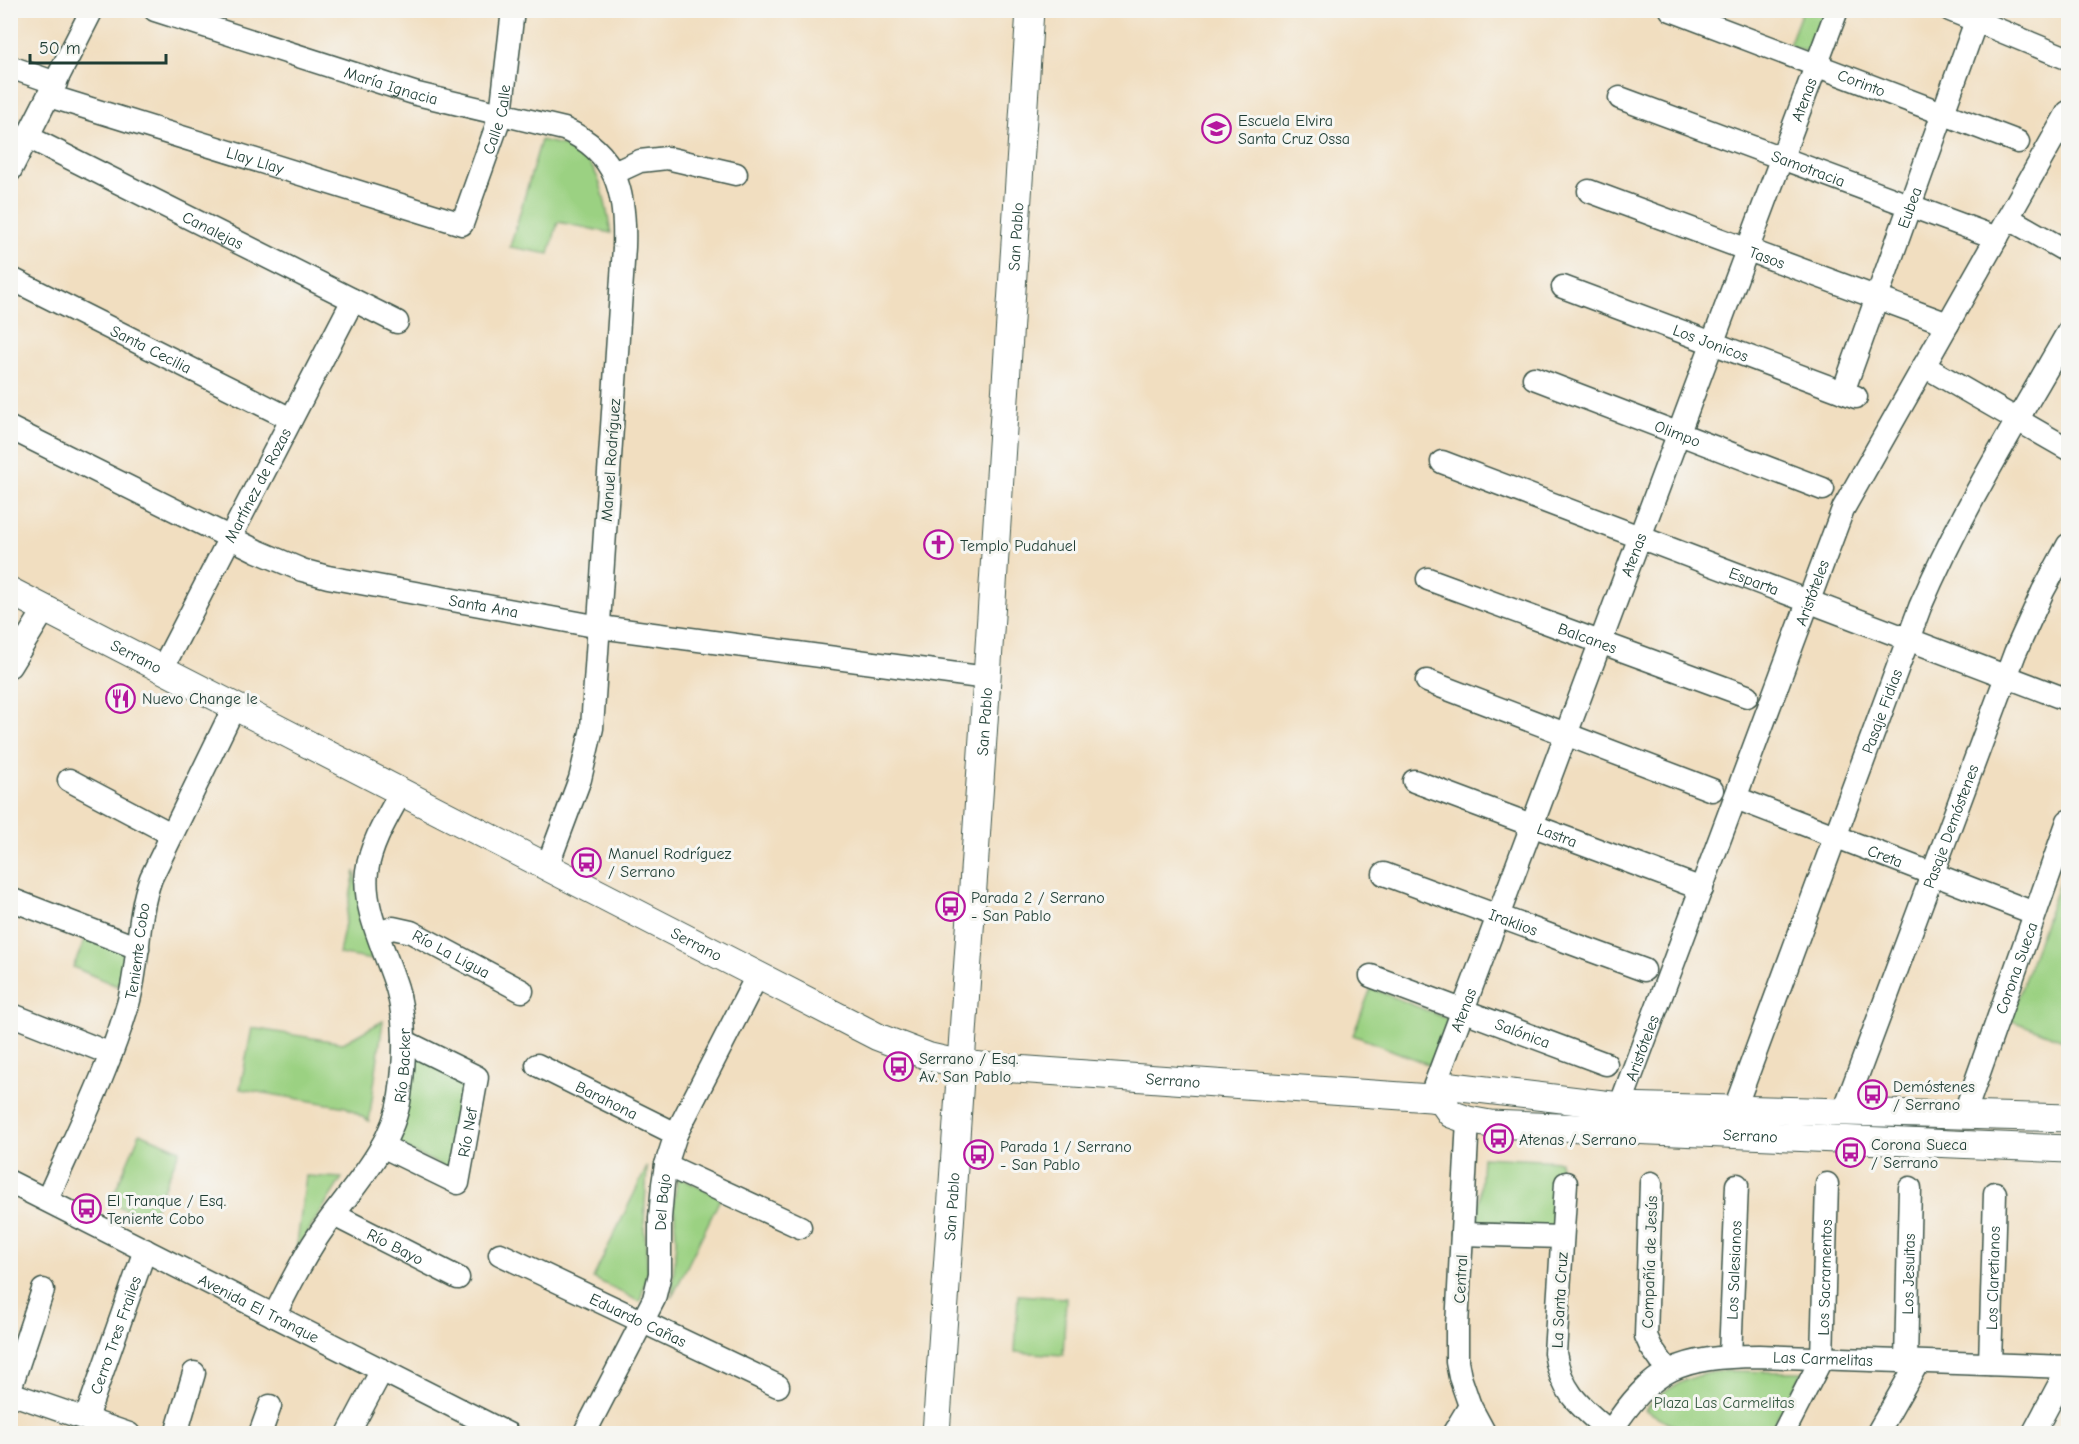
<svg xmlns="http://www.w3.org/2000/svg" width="2079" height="1444" viewBox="0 0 2079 1444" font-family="'Comic Neue',sans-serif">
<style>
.green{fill:#9bd182;stroke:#5d875b;stroke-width:1.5}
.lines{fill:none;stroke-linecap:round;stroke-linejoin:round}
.minor-casing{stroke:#3e5549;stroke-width:25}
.major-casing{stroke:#3e5549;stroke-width:29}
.minor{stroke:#fff;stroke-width:22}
.major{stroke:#fff;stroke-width:27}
.labels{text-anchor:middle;stroke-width:6;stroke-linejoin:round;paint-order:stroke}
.street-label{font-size:16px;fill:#1f3d34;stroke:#f6f6f2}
.poi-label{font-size:16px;fill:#1f3d34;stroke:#f6f6f2;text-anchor:start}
.park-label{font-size:16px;fill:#385b44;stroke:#f6f6f2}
</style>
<rect width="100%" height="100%" fill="#f6f6f2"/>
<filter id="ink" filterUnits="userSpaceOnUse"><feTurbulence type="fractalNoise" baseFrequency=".0167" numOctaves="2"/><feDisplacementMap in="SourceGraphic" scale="12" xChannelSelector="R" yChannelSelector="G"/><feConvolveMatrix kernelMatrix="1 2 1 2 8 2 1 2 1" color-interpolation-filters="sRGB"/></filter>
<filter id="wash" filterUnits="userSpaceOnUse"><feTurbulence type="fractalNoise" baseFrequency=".008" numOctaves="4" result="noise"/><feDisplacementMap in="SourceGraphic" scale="24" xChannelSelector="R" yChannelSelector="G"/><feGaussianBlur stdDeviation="1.35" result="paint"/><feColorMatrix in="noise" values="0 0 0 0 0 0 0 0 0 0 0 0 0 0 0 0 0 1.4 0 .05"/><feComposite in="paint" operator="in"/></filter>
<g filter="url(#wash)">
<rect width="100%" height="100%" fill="#f1dec0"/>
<path class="green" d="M1802,11h29l-16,44 -26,-10z
M541,140c9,2 18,4 27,7 34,13 37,56 43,86l-53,-11 -9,32 -39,-7z
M2068,858v184l-58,-22z
M355,871l17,89 -33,-6z
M88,933l44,19 -15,34 -44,-19z
M1371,988l77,31 -18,46 -77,-30z
M383,1021l-14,100 -23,-14 -106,-18 12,-61 91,15z
M412,1051l55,30 -14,90 -56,-26z
M140,1133l40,17 -30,70 -40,-17z
M1482,1157l78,4 -3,71 -79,-4z
M647,1167l-3,59 4,45 -8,31 -47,-24z
M306,1176l36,2 -46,73z
M678,1177l43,20 -49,100 4,-57 -2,-40z
M1018,1295l48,3 -3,57 -48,-3z
M1721,1371l82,1 -35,61h-80l-43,-23c20,-23 46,-35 76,-39z"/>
</g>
<g filter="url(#ink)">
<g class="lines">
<defs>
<g id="minor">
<path id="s1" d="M155,10l262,84 147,35c53,23 62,64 60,118l-32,481 -12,51 -33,88"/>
<path id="s2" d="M1671,10l347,132"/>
<path d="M1950,10l114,47"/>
<path d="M10,67l46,16"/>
<path id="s3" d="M49,96l413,128 39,-110 12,-104"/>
<path id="s4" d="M1620,98l377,140"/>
<path id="s5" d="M28,137l369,185"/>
<path d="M10,171l82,-161"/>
<path d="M614,173l26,-12 27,-3 69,16"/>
<path id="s6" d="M1589,191l359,133"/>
<path d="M2008,218l60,34"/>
<path id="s7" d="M10,278l281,141"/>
<path id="s8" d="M1563,287l293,110"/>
<path d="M1924,366l144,83"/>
<path id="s9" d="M1534,378l289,111"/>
<path id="s10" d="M1843,392l133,-371"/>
<path id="s11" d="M10,428l247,123 45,19 26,7 272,50 387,51"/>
<path id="s12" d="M1442,462l626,238"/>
<path id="s13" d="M1428,579l319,117"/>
<path d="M10,666l35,-57"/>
<path id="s14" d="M162,669l191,-369"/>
<path d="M1427,681l285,109"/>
<path d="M69,780l102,54"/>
<path id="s15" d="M1414,781l288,108"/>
<path id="s16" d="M1736,798l298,115"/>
<path id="s17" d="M1384,874l260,96"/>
<path d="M10,899l128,49"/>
<path id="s18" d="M378,933l15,-5 18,4 111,59"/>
<path id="s19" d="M1371,976l235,88"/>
<path d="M10,1014l101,40"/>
<path id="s20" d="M537,1065l139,69"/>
<path id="s21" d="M1430,1098l407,-1088"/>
<path id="s22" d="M1620,1106l223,-597 225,-397"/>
<path id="s23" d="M1735,1108l185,-501c41,-96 97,-185 148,-275"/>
<path id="s24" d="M1844,1111l171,-458 28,-62 25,-46"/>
<path id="s25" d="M1964,1115l104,-294"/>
<path d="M1468,1120l-11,206v36l3,15 10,29 15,28"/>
<path id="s26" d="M382,1146l76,37 19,-106 -73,-36"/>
<path d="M666,1165l134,62"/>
<path id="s27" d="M10,1182l498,252"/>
<path d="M1566,1183l-11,170c6,40 26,54 55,79"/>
<path d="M1651,1183l-5,153 5,11 17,24"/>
<path id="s28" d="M47,1200c28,-64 61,-128 81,-196 12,-41 8,-86 23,-126l83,-171"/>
<path id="s29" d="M334,1215l124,63"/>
<path d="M1462,1234l100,3"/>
<path id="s30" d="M500,1254l278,132"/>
<path id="s31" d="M274,1316c15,-29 30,-61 49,-87 28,-40 70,-82 77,-133 5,-36 7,-72 -3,-108 -11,-36 -35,-79 -30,-117 4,-28 21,-55 34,-79"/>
<path id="s32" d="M1730,1356l7,-171"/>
<path id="s33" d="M1906,1361l4,-173"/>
<path id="s34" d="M1990,1364l5,-171"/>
<path d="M10,1389l33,-99"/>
<path d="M10,1393l119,41"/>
<path id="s35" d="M86,1418l59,-168"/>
<path d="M176,1434l18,-61"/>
<path d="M260,1434l10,-28"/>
<path d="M348,1434l34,-64"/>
<path id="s36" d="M584,1434l70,-135 6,-25v-56l3,-34 3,-19 10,-31 82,-160"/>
<path d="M1453,1434l17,-28"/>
<path id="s37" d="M1609,1434c44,-68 72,-77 150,-78l309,11"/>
<path id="s38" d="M1783,1434l39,-76 5,-174"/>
<path d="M1877,1434l41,-72"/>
<path d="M2033,1434l35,-66"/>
</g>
<g id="major">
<path id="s39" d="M10,591l868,446 52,20 31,7 41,4 428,30 11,2 10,14 17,6 22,4 578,25"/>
<path d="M1441,1100l12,-14 167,20 448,12"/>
<path id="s40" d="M936,1434l51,-756 43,-668"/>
</g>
</defs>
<use href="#minor" class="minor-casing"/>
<use href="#major" class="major-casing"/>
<use href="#minor" class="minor"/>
<use href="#major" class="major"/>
</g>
</g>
<defs>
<symbol id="school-ring" viewBox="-11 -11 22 22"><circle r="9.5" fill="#f6f6f2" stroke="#b5179e" stroke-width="1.5"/><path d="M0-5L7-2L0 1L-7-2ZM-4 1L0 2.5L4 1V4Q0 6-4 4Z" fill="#b5179e"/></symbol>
<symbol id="church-ring" viewBox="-11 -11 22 22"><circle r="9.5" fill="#f6f6f2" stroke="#b5179e" stroke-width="1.5"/><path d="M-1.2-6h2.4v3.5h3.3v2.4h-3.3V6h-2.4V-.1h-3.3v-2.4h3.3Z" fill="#b5179e"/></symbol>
<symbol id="restaurant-ring" viewBox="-11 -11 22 22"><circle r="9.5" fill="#f6f6f2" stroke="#b5179e" stroke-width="1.5"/><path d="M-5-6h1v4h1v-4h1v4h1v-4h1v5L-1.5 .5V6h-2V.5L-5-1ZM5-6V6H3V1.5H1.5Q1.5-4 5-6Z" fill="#b5179e"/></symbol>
<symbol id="bus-ring" viewBox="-11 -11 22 22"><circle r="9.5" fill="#f6f6f2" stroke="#b5179e" stroke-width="1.5"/><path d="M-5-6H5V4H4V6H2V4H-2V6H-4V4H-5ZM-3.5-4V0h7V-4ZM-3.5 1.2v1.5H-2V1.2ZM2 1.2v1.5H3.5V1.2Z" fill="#b5179e"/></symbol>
</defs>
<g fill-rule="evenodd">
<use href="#school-ring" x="1200" y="112" width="33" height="33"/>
<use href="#church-ring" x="922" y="528" width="33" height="33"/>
<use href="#restaurant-ring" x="104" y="682" width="33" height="33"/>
<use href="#bus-ring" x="570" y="846" width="33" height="33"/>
<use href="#bus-ring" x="934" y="890" width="33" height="33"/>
<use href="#bus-ring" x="882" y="1050" width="33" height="33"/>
<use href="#bus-ring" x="1856" y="1078" width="33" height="33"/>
<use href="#bus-ring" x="1482" y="1122" width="33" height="33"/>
<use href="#bus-ring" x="1834" y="1136" width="33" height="33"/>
<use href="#bus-ring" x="962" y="1138" width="33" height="33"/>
<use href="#bus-ring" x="70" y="1192" width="33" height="33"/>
</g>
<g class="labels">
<g class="street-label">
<text dy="6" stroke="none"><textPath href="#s2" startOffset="204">Corinto</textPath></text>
<text dy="6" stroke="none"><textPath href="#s1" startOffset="248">María Ignacia</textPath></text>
<text dy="6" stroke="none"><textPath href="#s21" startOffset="1066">Atenas</textPath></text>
<text dy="6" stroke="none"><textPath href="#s3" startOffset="543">Calle Calle</textPath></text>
<text dy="6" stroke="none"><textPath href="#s3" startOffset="216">Llay Llay</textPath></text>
<text dy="6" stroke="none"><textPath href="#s4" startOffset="201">Samotracia</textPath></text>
<text dy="6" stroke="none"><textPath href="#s10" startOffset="196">Eubea</textPath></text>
<text dy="6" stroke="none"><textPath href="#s5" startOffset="207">Canalejas</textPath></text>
<text dy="6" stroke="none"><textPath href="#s40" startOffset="1200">San Pablo</textPath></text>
<text dy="6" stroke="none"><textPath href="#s6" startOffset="190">Tasos</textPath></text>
<text dy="6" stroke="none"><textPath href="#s8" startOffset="158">Los Jonicos</textPath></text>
<text dy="6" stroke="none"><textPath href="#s7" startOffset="158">Santa Cecilia</textPath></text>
<text dy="6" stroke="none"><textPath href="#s9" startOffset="154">Olimpo</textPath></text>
<text transform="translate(610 460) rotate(-86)" y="6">Manuel Rodríguez</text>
<text dy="6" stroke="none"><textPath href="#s14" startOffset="207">Martínez de Rozas</textPath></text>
<text dy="6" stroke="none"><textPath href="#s21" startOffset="580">Atenas</textPath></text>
<text dy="6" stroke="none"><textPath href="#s12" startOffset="334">Esparta</textPath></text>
<text dy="6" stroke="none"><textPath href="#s22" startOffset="548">Aristóteles</textPath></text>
<text dy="6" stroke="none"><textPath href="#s11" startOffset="510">Santa Ana</textPath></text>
<text dy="6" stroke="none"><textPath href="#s13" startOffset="170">Balcanes</textPath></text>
<text dy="6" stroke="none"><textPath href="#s39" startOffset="142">Serrano</textPath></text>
<text dy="6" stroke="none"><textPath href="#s23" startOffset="423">Pasaje Fidias</textPath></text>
<text dy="6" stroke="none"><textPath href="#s40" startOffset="714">San Pablo</textPath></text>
<text dy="6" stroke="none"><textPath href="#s24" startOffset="304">Pasaje Demóstenes</textPath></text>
<text dy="6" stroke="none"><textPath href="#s15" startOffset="153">Lastra</textPath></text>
<text dy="6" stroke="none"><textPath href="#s16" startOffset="160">Creta</textPath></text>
<text dy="6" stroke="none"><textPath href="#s17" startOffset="138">Iraklios</textPath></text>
<text dy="6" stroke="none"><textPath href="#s39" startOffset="772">Serrano</textPath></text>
<text dy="6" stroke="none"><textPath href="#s28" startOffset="266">Teniente Cobo</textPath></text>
<text dy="6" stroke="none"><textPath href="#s18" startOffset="80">Río La Ligua</textPath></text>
<text dy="6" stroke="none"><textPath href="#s25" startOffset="156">Corona Sueca</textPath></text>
<text dy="6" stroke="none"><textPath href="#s21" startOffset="94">Atenas</textPath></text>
<text dy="6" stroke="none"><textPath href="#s19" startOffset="162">Salónica</textPath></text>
<text dy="6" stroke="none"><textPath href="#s22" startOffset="62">Aristóteles</textPath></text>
<text dy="6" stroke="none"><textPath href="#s31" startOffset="286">Río Backer</textPath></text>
<text dy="6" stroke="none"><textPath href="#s39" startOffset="1276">Serrano</textPath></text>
<text dy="6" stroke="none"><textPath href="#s20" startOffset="78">Barahona</textPath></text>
<text dy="6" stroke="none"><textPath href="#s26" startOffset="136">Río Nef</textPath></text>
<text dy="6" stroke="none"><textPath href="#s39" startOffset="1863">Serrano</textPath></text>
<text dy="6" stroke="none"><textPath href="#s36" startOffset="250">Del Bajo</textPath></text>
<text dy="6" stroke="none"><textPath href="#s40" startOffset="228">San Pablo</textPath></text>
<text dy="6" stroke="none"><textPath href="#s29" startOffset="69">Río Bayo</textPath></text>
<text transform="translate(1649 1262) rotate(-88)" y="6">Compañía de Jesús</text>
<text dy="6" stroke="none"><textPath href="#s32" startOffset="86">Los Salesianos</textPath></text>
<text dy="6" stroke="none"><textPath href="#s33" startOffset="87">Los Jesuitas</textPath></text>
<text dy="6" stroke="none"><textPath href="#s38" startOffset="166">Los Sacramentos</textPath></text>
<text transform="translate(1460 1279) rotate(-87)" y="6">Central</text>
<text dy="6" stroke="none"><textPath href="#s34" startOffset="86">Los Claretianos</textPath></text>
<text transform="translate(1559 1300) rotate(-87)" y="6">La Santa Cruz</text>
<text dy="6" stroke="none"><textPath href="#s27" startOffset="279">Avenida El Tranque</textPath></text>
<text dy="6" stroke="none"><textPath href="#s30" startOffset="153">Eduardo Cañas</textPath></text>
<text dy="6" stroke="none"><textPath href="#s35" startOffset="88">Cerro Tres Frailes</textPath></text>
<text dy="6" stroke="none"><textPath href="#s37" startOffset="244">Las Carmelitas</textPath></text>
</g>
<g class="poi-label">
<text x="1238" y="126">Escuela Elvira<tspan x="1238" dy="18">Santa Cruz Ossa</tspan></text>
<text x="960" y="551">Templo Pudahuel</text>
<text x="142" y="704">Nuevo Change le</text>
<text x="608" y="859">Manuel Rodríguez<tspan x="608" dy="18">/ Serrano</tspan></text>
<text x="971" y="903">Parada 2 / Serrano<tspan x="971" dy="18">- San Pablo</tspan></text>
<text x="919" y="1064">Serrano / Esq.<tspan x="919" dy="18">Av. San Pablo</tspan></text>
<text x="1893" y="1092">Demóstenes<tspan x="1893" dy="18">/ Serrano</tspan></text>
<text x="1519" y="1145">Atenas / Serrano</text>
<text x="1871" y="1150">Corona Sueca<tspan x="1871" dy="18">/ Serrano</tspan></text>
<text x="1000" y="1152">Parada 1 / Serrano<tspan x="1000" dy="18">- San Pablo</tspan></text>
<text x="107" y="1206">El Tranque / Esq.<tspan x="107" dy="18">Teniente Cobo</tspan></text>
</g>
<g class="park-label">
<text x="1724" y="1408">Plaza Las Carmelitas</text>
</g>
</g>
<rect width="2079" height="1444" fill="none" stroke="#f6f6f2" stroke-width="36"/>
<path d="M30 54v9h136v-9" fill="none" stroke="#1f3d34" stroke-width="3"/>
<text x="39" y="54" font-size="18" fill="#1f3d34" stroke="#f6f6f2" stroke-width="4.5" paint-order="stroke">50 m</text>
</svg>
